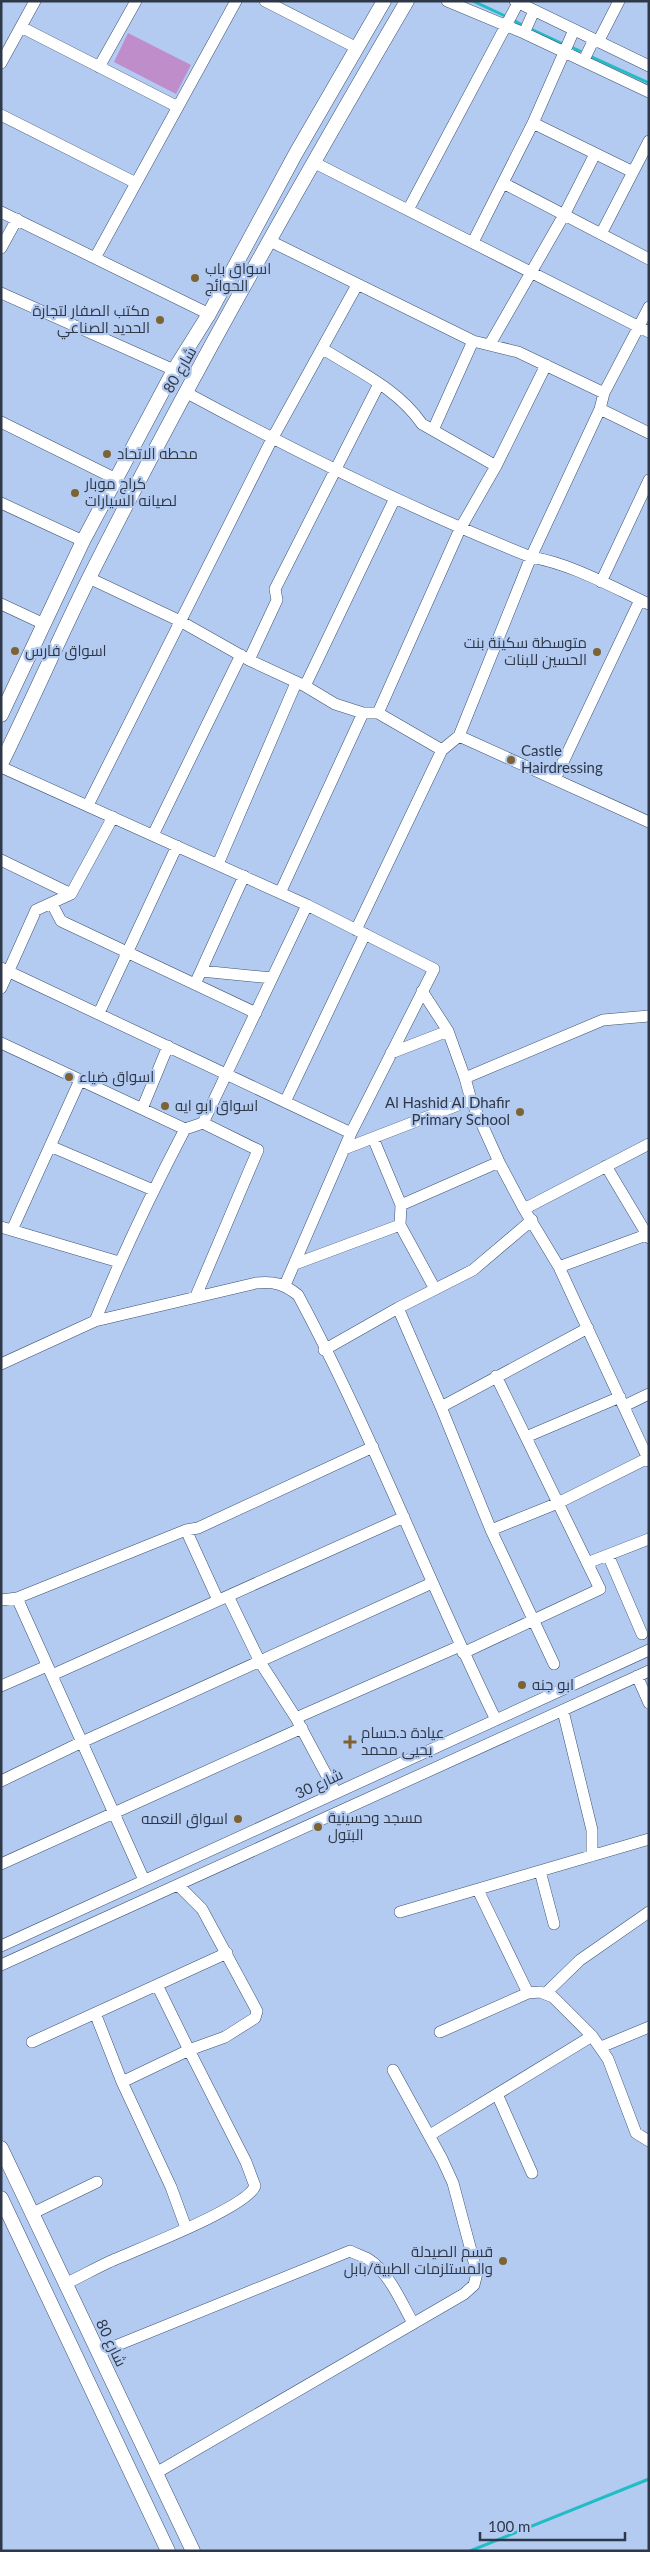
<svg xmlns="http://www.w3.org/2000/svg" width="650" height="2552" viewBox="0 0 650 2552" font-family="Lato,Cairo,sans-serif">
<style>
.green{fill:#c08dcb}
.lines{fill:none;stroke-linecap:round;stroke-linejoin:round}
.stream{stroke:#20bdc4;stroke-width:3}
.minor-casing{stroke:#3d5172;stroke-width:12}
.major-casing{stroke:#3d5172;stroke-width:15}
.minor{stroke:#fff;stroke-width:11}
.major{stroke:#fff;stroke-width:14}
.poi-dot{fill:#7d6334;stroke:#b3caf1;stroke-width:2}
.labels{text-anchor:middle;stroke-width:4.5;stroke-linejoin:round;paint-order:stroke}
.poi-label{font-size:15px;fill:#2f3848;stroke:#b3caf1;text-anchor:start}
.street-label{font-size:15px;fill:#2f3848;stroke:#b3caf1}
</style>
<rect width="100%" height="100%" fill="#b3caf1"/>
<path class="green" d="M128,33l63,32 -15,29 -62,-32z"/>
<g class="lines">
<path class="stream" d="M473,1l32,15
M515,21l7,4
M533,30l28,13
M571,47l9,4
M592,57l57,26
M470,2551l179,-72"/>
<defs>
<path id="minor" d="M265,1l92,47
M447,1l77,32 125,59
M515,1l134,65
M21,27l157,80
M524,33l10,-22
M598,42l21,-41
M584,60l10,-21
M1,63l34,-62
M99,67l37,-66
M1,115l135,68
M533,123l100,49
M313,162l336,170
M503,183l146,76
M408,210l110,-207
M1,212l208,102
M601,234l48,-93
M270,241l203,100 45,11 86,41
M473,242l60,-119 41,-93
M1,248l16,-29
M95,258l141,-257
M1,293l173,77
M490,344l74,-129 31,-61
M323,349c35,22 75,40 99,75l74,42
M187,393c111,60 226,117 344,164 41,7 81,30 118,47
M600,409l49,24
M1,422l115,57
M433,430l40,-89
M1,503l82,38
M89,578l91,43 69,39 56,26 30,18 28,9h15l64,37
M601,582l48,-102
M1,604l43,20
M249,660l28,-60 -2,-11 104,-205
M305,686l90,-188
M378,713l82,-184 36,-63 50,-101
M459,736l190,86
M1,767l306,138 127,64 -83,164 -66,152
M555,779l85,-179
M88,805l184,-366 85,-154
M153,835l88,-180
M1,860l70,34
M218,864l78,-181
M280,893l83,-180
M52,904l9,17 195,92
M356,930l86,-180 17,-14 72,-179 69,-148 4,-16 45,-86
M1,968l350,165
M201,971l71,7
M195,984l49,-108
M1,988l35,-78 35,-16 42,-77
M422,991l26,40 17,47 6,22 28,62 25,47 35,58 90,194
M99,1013l78,-167
M1,1043l184,86
M391,1053l57,-22
M465,1078l138,-58 46,-4
M285,1102l80,-168
M142,1109l26,-63
M373,1138l28,67 -1,20 35,64
M50,1146l103,44
M344,1149l127,-49
M606,1166l43,72
M401,1205l98,-43
M524,1209l125,-65
M1,1227l118,35
M12,1230l68,-150
M295,1264l105,-39
M559,1267l90,-33
M196,1296l62,-146 -55,-27
M398,1308l43,99 50,123 63,134
M95,1321c27,-66 57,-129 90,-192l18,-6 104,-218
M324,1350l74,-42 75,-38 59,-50
M1,1364l94,-43 161,-38c18,-2 28,1 42,12 74,138 129,284 198,425
M624,1406l25,-12
M441,1407l147,-79
M526,1437l94,-40
M186,1530l32,70
M491,1530l67,-27 90,-45
M608,1555l34,79
M587,1563l62,-24
M228,1596l32,66 36,56 40,75
M17,1598l127,282
M1,1600l16,-2 169,-68 12,-2 175,-81
M463,1653l137,-64 -104,-213
M52,1675l352,-158
M637,1676l12,27
M1,1686l46,-20
M563,1711l29,119v26
M296,1718l164,-72
M1,1781l81,-39 350,-159
M1,1864l301,-136
M540,1871l14,53
M478,1890l50,103
M400,1912l249,-73
M1,1946l648,-296
M1,1965l648,-294
M546,1993l34,-33 69,-48
M95,2013l27,69 49,105 15,41
M440,2032l88,-39 12,-1 13,5 39,39 16,23 28,74 13,8
M32,2042l195,-89
M601,2047l48,-20
M122,2082l67,-32 -32,-65
M497,2094l35,79
M430,2135l162,-99
M33,2213l64,-31
M65,2284c15,-7 29,-15 44,-22 26,-12 138,-54 146,-76l-9,-24 -57,-112 36,-13 30,-19 2,-7 -55,-102 -23,-23
M98,2353l252,-102c6,3 13,5 18,8 21,13 33,43 45,64
M156,2473l308,-179 10,-9 3,-12 -24,-90 -11,-24 -49,-89"/>
<path id="major" d="M1,715l82,-174 91,-171 35,-56 87,-161 88,-152
M1,764c30,-61 57,-123 87,-184 99,-197 208,-389 319,-579
M1,2148l192,403
M1,2198l167,353"/>
</defs>
<use href="#minor" class="minor-casing"/>
<use href="#major" class="major-casing"/>
<use href="#minor" class="minor"/>
<use href="#major" class="major"/>
</g>
<g class="poi-dot">
<circle cx="195" cy="278" r="5"/>
<circle cx="160" cy="320" r="5"/>
<circle cx="107" cy="454" r="5"/>
<circle cx="75" cy="493" r="5"/>
<circle cx="15" cy="651" r="5"/>
<circle cx="597" cy="652" r="5"/>
<circle cx="511" cy="760" r="5"/>
<circle cx="69" cy="1077" r="5"/>
<circle cx="165" cy="1106" r="5"/>
<circle cx="520" cy="1112" r="5"/>
<circle cx="522" cy="1685" r="5"/>
<path d="M347.5 1734.5h5v5h5v5h-5v5h-5v-5h-5v-5h5z"/>
<circle cx="238" cy="1819" r="5"/>
<circle cx="318" cy="1827" r="5"/>
<circle cx="503" cy="2261" r="5"/>
</g>
<g class="labels">
<g class="poi-label">
<text x="205" y="274">اسواق باب<tspan x="205" dy="17">الحوائج</tspan></text>
<text x="150" y="316" text-anchor="end">مكتب الصفار لتجارة<tspan x="150" dy="17">الحديد الصناعي</tspan></text>
<text x="117" y="459">محطه الاتحاد</text>
<text x="85" y="489">كراج موبار<tspan x="85" dy="17">لصيانه السيارات</tspan></text>
<text x="587" y="648" text-anchor="end">متوسطة سكينة بنت<tspan x="587" dy="17">الحسين للبنات</tspan></text>
<text x="25" y="656">اسواق فارس</text>
<text x="521" y="756">Castle<tspan x="521" dy="17">Hairdressing</tspan></text>
<text x="79" y="1082">اسواق ضياء</text>
<text x="510" y="1108" text-anchor="end">Al Hashid Al Dhafir<tspan x="510" dy="17">Primary School</tspan></text>
<text x="175" y="1111">اسواق ابو ايه</text>
<text x="532" y="1690">ابو جنه</text>
<text x="361" y="1738">عيادة د.حسام<tspan x="361" dy="17">يحيى محمد</tspan></text>
<text x="328" y="1823">مسجد وحسينية<tspan x="328" dy="17">البتول</tspan></text>
<text x="228" y="1824" text-anchor="end">اسواق النعمه</text>
<text x="493" y="2257" text-anchor="end">قسم الصيدلة<tspan x="493" dy="17">والمستلزمات الطبية/بابل</tspan></text>
</g>
<g class="street-label">
<text transform="translate(180 370) rotate(-60)" y="5">شارع 80</text>
<text transform="translate(319 1784) rotate(-25)" y="5">شارع 30</text>
<text transform="translate(111 2343) rotate(64)" y="5">شارع 80</text>
</g>
</g>
<rect width="650" height="2552" fill="none" stroke="#2f3848" stroke-width="5"/>
<path d="M480 2532v8h145v-8" fill="none" stroke="#2f3848" stroke-width="2.5"/>
<text x="488" y="2532" font-size="15" fill="#2f3848" stroke="#b3caf1" stroke-width="4" paint-order="stroke">100 m</text>
</svg>
